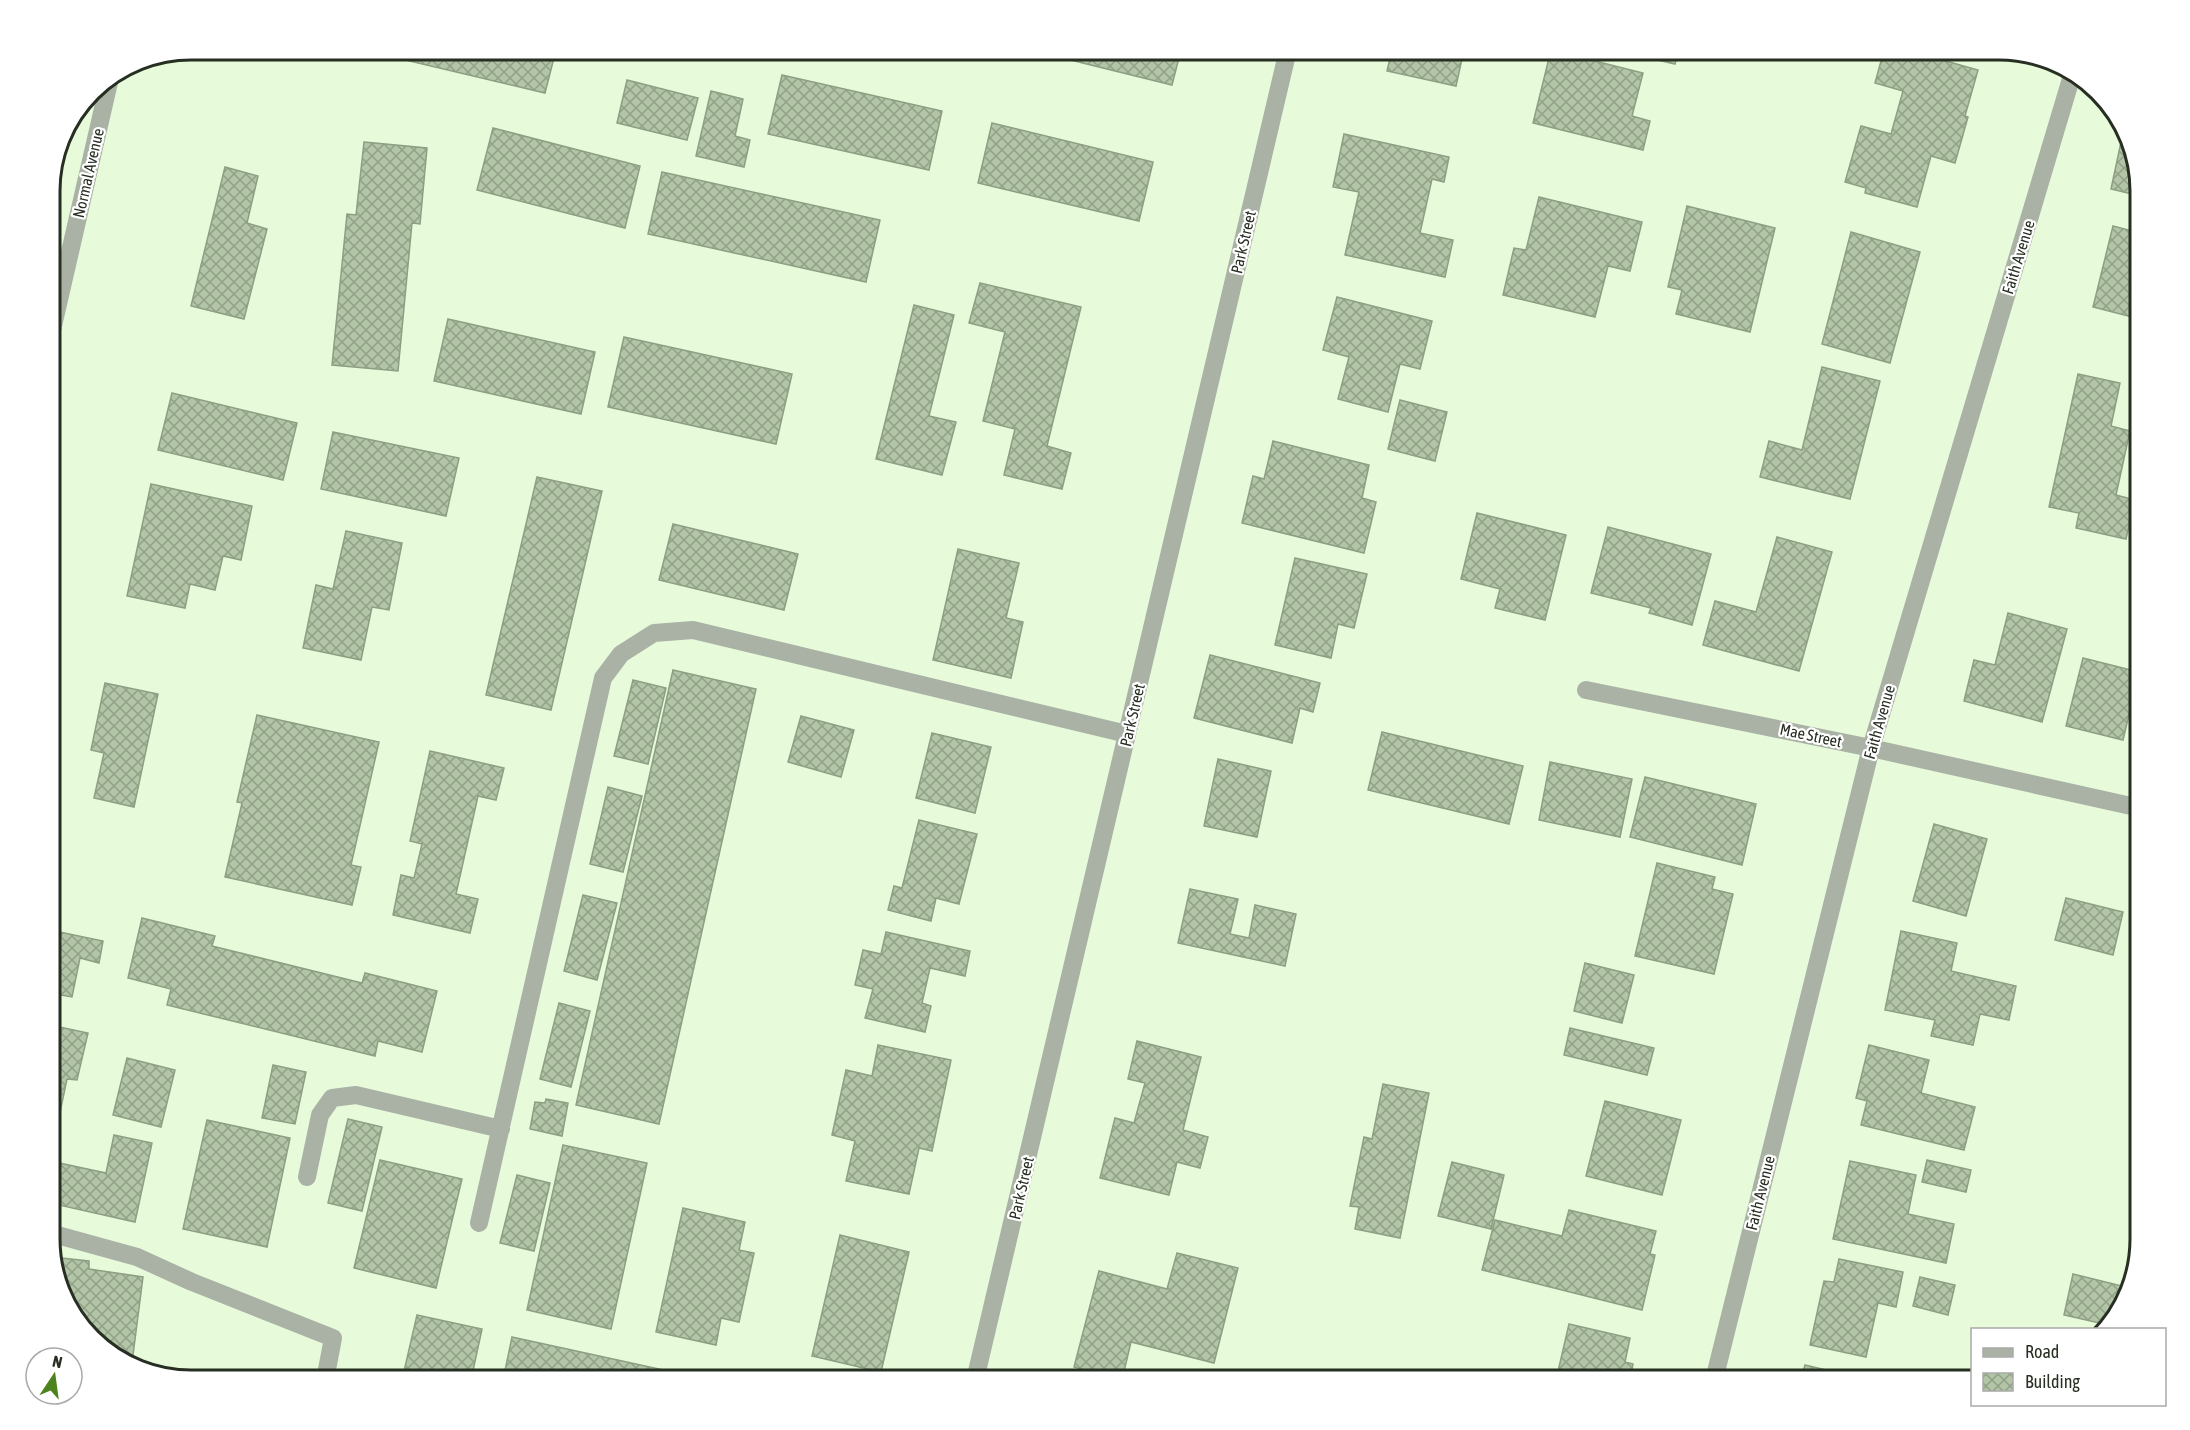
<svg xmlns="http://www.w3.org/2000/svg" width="2190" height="1430" viewBox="0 0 2190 1430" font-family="'Asap Condensed',sans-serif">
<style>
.building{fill:url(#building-cross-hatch);stroke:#8d9f82;stroke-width:1.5}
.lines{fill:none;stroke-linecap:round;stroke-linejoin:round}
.lane{stroke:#aab2a5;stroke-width:18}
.street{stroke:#aab2a5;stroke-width:18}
.labels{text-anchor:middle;stroke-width:4.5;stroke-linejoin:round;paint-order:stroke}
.street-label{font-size:16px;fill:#272e22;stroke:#fff}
.rim{fill:none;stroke:#272e22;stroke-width:3}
</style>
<defs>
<pattern id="building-cross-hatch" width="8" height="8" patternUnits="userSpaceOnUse" patternTransform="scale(1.5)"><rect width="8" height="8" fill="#b2c5a6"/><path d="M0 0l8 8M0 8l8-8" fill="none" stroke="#91a087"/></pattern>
</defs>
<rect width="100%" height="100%" fill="#e7fbdb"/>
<path class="building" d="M403,50h153l-11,43 -144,-34z
M1030,50h151l-9,35z
M1392,50h72l-8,36 -69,-15z
M1551,50l92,23 -11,43 18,5 -7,29 -110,-27z
M1615,50h64l-4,14z
M1884,50h23l71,20 -13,46 3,1 -13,46 -24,-7 -14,51 -52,-14 1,-5 -21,-6 16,-56 30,8 12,-43 -28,-8z
M782,75l160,36 -13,59 -161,-36z
M627,80l71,18 -11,42 -70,-17z
M711,91l32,8 -8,37 15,4 -6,27 -48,-11z
M992,123l161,39 -14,59 -161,-38z
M493,128l147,38 -15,62 -148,-38z
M2124,128l16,63v5l-29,-7z
M1344,134l105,23 -5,25 -12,-3 -12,54 33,7 -8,37 -100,-22 14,-63 -26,-5z
M364,142l63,6 -7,76 -8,-1 -14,148 -66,-6 15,-151 9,1z
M225,167l33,9 -11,47 20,6 -23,90 -53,-13z
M662,172l218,48 -14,62 -218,-48z
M1539,197l103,25 -12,49 -22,-5 -13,51 -92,-22 11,-47 12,2z
M1687,206l88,22 -25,104 -74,-18 6,-24 -14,-3z
M2113,226l27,7v86l-47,-12z
M1851,232l69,20 -30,111 -68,-19z
M980,283l101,24 -34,139 24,7 -9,36 -58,-14 11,-46 -32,-8 22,-89 -36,-9z
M1337,297l95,24 -12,48 -20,-5 -12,48 -50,-13 11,-42 -26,-7z
M914,305l40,10 -25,101 27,6 -14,53 -66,-16z
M448,319l147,33 -14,62 -147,-33z
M624,337l168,37 -16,70 -168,-37z
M1822,367l58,14 -30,118 -90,-22 9,-36 33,9z
M2078,374l42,9 -9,43 19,5 -14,64 19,5 -9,39 -50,-11 3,-15 -30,-6z
M172,393l125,30 -14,57 -125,-30z
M1400,400l47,12 -12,49 -47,-12z
M333,432l126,26 -13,58 -125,-27z
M1273,441l96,24 -7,33 14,4 -12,51 -122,-30 11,-47 11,3z
M537,477l65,14 -51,219 -65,-15z
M151,484l101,22 -11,54 -18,-4 -8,34 -25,-6 -5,24 -58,-12z
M1477,513l89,22 -21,85 -50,-12 5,-19 -39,-10z
M673,524l125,30 -14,56 -125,-30z
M1608,527l103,27 -19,71 -43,-12 2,-5 -60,-15z
M346,531l56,12 -13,67 -17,-3 -11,53 -58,-12 13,-63 17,4z
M1777,537l55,15 -33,119 -96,-26 12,-44 41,11z
M958,549l61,14 -13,55 17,4 -12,56 -78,-18z
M1295,558l72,16 -13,54 -16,-4 -7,34 -56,-13z
M2008,613l59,16 -25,93 -78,-21 10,-41 21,5z
M1210,655l110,28 -7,29 -13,-4 -8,35 -98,-25z
M2083,658l56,14 -16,68 -57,-14z
M673,670l83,19 -97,435 -83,-19z
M633,680l33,8 -18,76 -34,-8z
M105,683l53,11 -24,113 -40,-9 10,-45 -13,-3z
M257,715l122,27 -28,123 10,2 -9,38 -127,-28 17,-74 -5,-1z
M801,716l53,14 -13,47 -53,-15z
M1382,732l141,34 -14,58 -141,-34z
M932,733l59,14 -16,66 -59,-15z
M430,751l74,17 -8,32 -18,-4 -22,98 22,5 -8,34 -77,-18 8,-40 13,3 8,-34 -12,-3z
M1218,759l53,12 -14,66 -53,-11z
M1550,762l82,17 -12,58 -81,-17z
M1645,777l111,27 -14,61 -112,-28z
M608,787l34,9 -19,76 -33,-8z
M919,820l58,14 -18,70 -23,-6 -5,23 -43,-11 6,-24 8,2z
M1934,824l53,15 -21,77 -53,-15z
M1657,863l58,14 -3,12 21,5 -19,80 -79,-18z
M1190,889l48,10 -8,35 19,4 6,-33 41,9 -11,52 -107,-23z
M583,895l34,8 -20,77 -33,-9z
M2066,898l57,14 -10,43 -58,-15z
M142,918l73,18 -3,10 150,37 3,-10 72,18 -15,61 -44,-11 -3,15 -208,-51 4,-16 -43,-11z
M50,930l53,11 -4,22 -19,-5 -8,39 -22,-4z
M1901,931l56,12 -6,28 65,15 -7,34 -29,-6 -7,31 -42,-9 4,-16 -50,-10z
M886,932l84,19 -5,25 -35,-8 -8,35 9,3 -6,26 -60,-14 8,-29 -18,-4 8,-35 18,4z
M1585,963l49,12 -12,48 -48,-12z
M559,1003l31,8 -19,76 -31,-8z
M50,1025l38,8 -11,47 -10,-1 -14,67 -3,-1z
M1570,1028l84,20 -7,27 -83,-20z
M1137,1041l64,16 -18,73 25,7 -8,31 -23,-6 -8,33 -69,-17 15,-60 19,5 11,-40 -17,-4z
M878,1045l73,15 -19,91 -13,-3 -10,46 -63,-13 9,-40 -23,-6 14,-65 26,6z
M1869,1045l60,15 -8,33 54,14 -11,43 -103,-25 6,-24 -11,-3z
M127,1058l48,12 -14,57 -48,-12z
M273,1065l33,7 -11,52 -33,-6z
M1383,1084l46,9 -29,145 -45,-9 4,-22 -9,-1 14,-69 8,2z
M546,1099l22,4 -6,33 -32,-7 5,-27 10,1z
M1605,1101l76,19 -19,75 -76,-19z
M348,1119l34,8 -20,84 -34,-8z
M207,1120l83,18 -23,109 -84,-18z
M114,1135l38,8 -17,79 -85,-19v-42l56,12z
M563,1145l84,18 -36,166 -84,-19z
M380,1160l82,19 -26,109 -82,-20z
M1927,1160l44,10 -5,22 -44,-10z
M1850,1161l66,14 -8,39 46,10 -8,39 -113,-24z
M1452,1162l52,13 -13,54 -53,-13z
M517,1175l33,8 -16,68 -34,-8z
M683,1208l62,14 -6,28 15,3 -15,69 -18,-4 -5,27 -60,-13z
M1569,1210l87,21 -6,23 5,1 -13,55 -160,-40 13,-50 67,16z
M840,1235l69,17 -28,120 -69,-16z
M1177,1253l61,15 -24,95 -83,-21 -9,38 -48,-13 25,-96 68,18z
M52,1257l37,4v8l54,8 -11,86 -19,-6 -44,-47z
M1839,1259l64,13 -7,35 -18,-4 -12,54 -56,-12 14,-64 10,1z
M2073,1274l53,13 -9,30 -9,8 -44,-10z
M1920,1277l35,8 -7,30 -35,-9z
M417,1315l65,14 -11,51h-69z
M1569,1324l61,14 -5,24 8,2 -3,16h-74z
M512,1337l161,35 -2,8h-168z
M1805,1365l60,14v1h-64z"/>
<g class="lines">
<path class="lane" d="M1586,690l285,58
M307,1177l13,-62 12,-17 24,-3 145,34
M479,1223l124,-545 18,-24 33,-21 39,-3 434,104
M50,1233l87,24 55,25 141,56 -8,42"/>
<path class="street" d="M50,339l60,-261
M1871,748l269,60
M975,1380l313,-1330
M1714,1380l157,-632 202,-676"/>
</g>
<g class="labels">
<g class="street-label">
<text transform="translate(88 173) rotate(-77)" y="6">Normal Avenue</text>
<text transform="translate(1243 242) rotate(-77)" y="6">Park Street</text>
<text transform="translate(2018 257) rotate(-73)" y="6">Faith Avenue</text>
<text transform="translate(1132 715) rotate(-77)" y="6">Park Street</text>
<text transform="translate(1879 722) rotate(-74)" y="6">Faith Avenue</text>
<text transform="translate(1811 735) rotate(12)" y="6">Mae Street</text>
<text transform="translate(1021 1188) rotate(-77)" y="6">Park Street</text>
<text transform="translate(1760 1193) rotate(-76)" y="6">Faith Avenue</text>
</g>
</g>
<path d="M0 0H2190V1430H0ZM191 60H1999A131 131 0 0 1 2130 191V1239A131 131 0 0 1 1999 1370H191A131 131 0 0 1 60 1239V191A131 131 0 0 1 191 60Z" fill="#fff" fill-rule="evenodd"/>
<path class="rim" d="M191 60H1999A131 131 0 0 1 2130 191V1239A131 131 0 0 1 1999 1370H191A131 131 0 0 1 60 1239V191A131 131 0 0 1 191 60Z"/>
<rect x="1971" y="1328" width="195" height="78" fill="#ffffff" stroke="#a9aba7" stroke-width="1.5"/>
<rect x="1983" y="1348" width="30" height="9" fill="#aab2a5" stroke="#a9aba7" stroke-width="1.5"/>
<text x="2025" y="1358" font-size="18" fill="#272e22">Road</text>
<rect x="1983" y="1373" width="30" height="18" fill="url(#building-cross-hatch)" stroke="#a9aba7" stroke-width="1.5"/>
<text x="2025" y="1388" font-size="18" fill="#272e22">Building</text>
<g transform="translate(54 1376) rotate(13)"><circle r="28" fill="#ffffff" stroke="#a9aba7" stroke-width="1.5"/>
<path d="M0-4.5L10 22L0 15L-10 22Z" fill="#4d831c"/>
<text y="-9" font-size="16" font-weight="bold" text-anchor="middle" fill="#272e22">N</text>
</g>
</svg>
